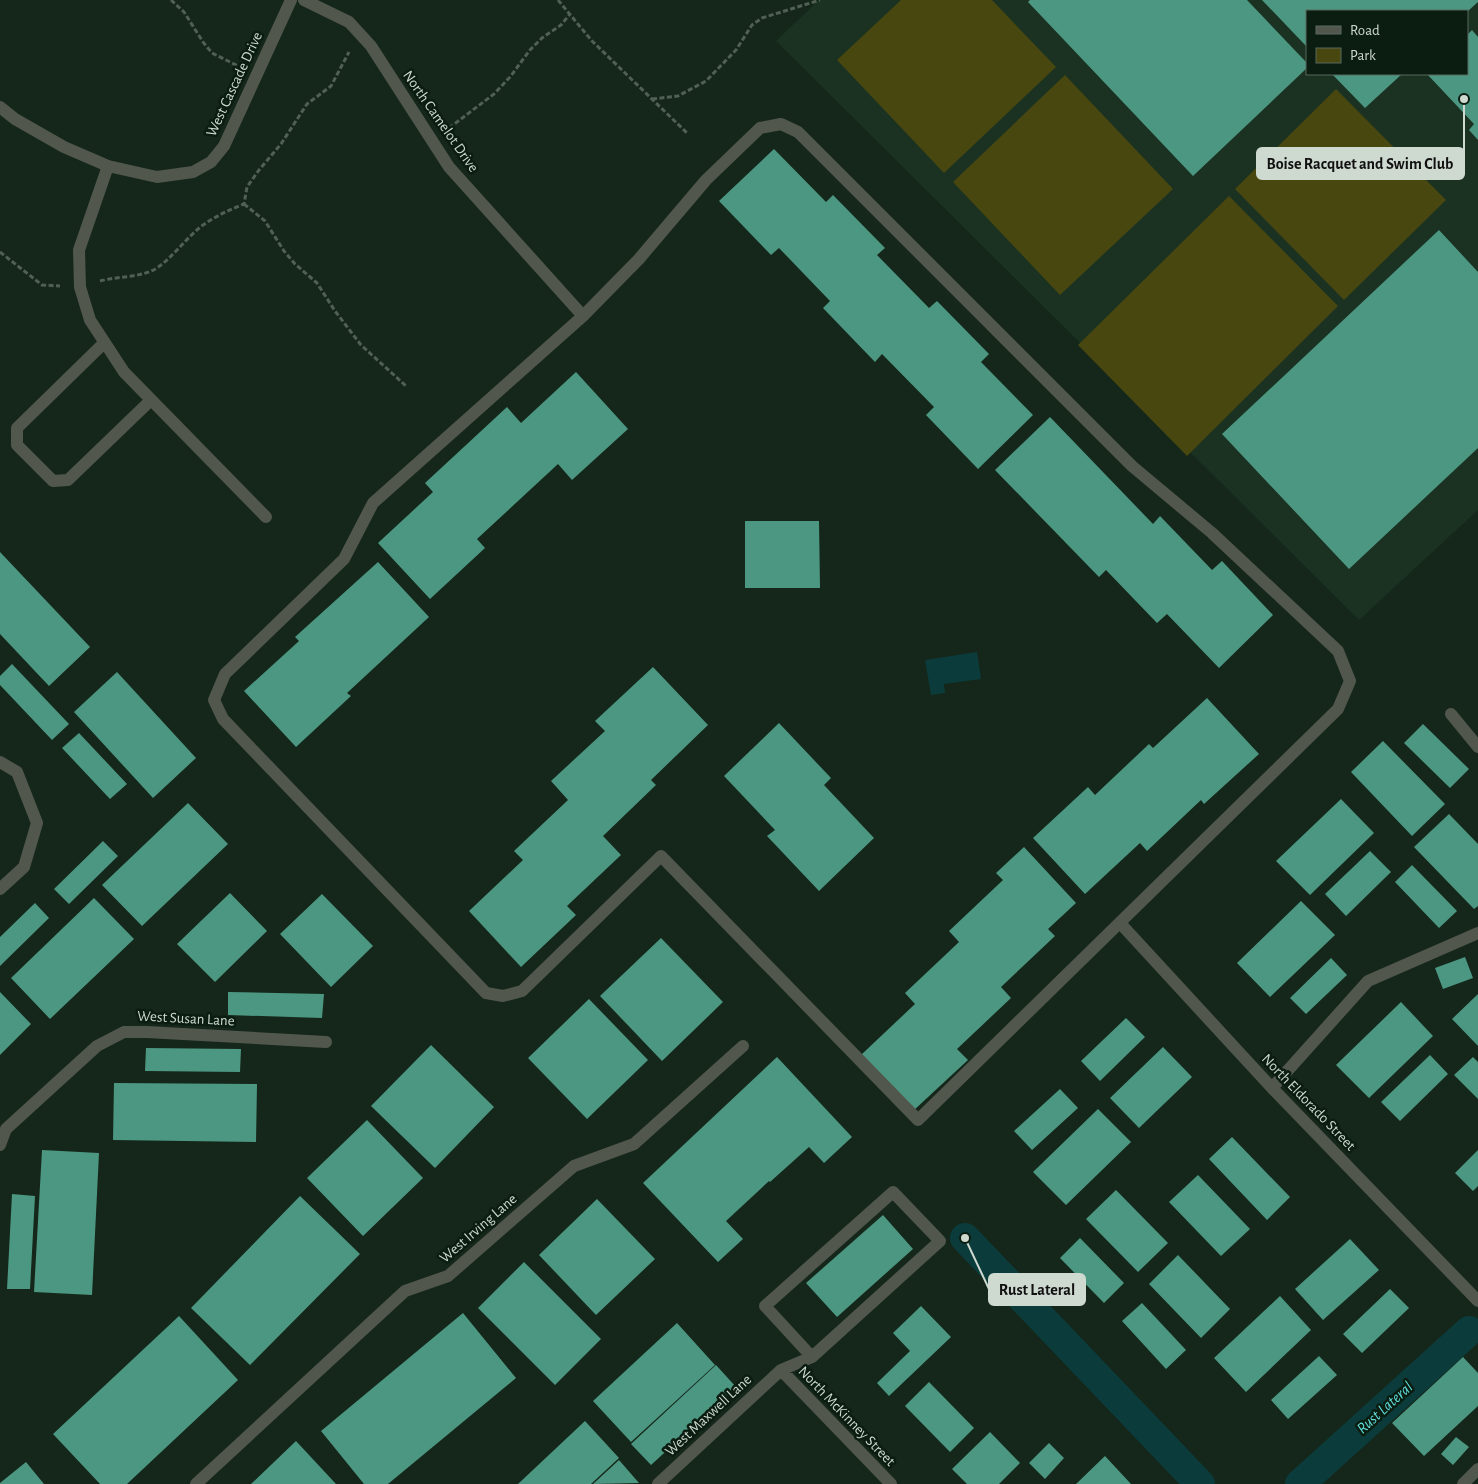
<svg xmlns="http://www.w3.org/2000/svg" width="1478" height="1484" viewBox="0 0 1478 1484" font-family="'Alegreya Sans',sans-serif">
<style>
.built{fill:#1b3222;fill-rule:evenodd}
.green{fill:#48470f}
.water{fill:#0c3b3b}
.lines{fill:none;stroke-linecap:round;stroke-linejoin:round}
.canal{stroke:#0c3b3b;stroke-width:30}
.building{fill:#4c9782}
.path{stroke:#506054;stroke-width:3;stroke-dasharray:5 2.5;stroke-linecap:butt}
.minor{stroke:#52574e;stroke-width:12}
.labels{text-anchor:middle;stroke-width:5;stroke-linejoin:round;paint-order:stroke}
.street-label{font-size:15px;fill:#ced9d0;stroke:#0b1d11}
.water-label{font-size:16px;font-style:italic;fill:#60dfdf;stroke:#0b1d11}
.leader{fill:none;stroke:#ced9d0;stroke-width:2}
.callout-dot{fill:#ced9d0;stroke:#0b1d11;stroke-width:2}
.callout{fill:#ced9d0;stroke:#ced9d0;stroke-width:2}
.callout-label{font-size:16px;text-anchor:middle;font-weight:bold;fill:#111}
</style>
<rect width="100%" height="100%" fill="#15271a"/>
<path class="built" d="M819,0h659v510l-119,110 -583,-579zM1307,11h160v63h-160z"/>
<path class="green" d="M901,0h91l64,67 -112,106 -107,-113z
M1065,75l108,114 -113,106 -107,-113z
M1336,89l110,111 -102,100 -109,-111z
M1229,196l109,110 -151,150 -109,-111z"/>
<path class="water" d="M977,652l4,27 -37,5 1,9 -14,2 -6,-35z"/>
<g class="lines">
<path class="canal" d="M965,1238l235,246
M1300,1484l169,-153"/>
</g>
<path class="building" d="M1030,0h217l60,63v5l-114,108 -165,-174z
M1262,0h216v2l-10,9h-161v36z
M1472,30l6,7v103l-9,-10 5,-6 -47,-50h40v-39z
M1332,74h70l-37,34z
M774,149l52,53 7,-7 52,53 -8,7 52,53 8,-7 52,53 -8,8 52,53 -55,54 -52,-54 8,-8 -52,-53 -7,8 -52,-54 7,-7 -51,-53 -8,7 -52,-54z
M1439,230l39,42v176l-129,121 -127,-135z
M576,372l52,57 -56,51 -14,-16 -81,75 8,9 -55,51 -52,-56 55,-51 -8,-9 82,-76 14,16z
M1050,417l103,107 7,-8 52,54 10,-9 51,54 -54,53 -52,-54 -10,9 -51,-53 -7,7 -104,-107z
M745,521h74l1,67h-75z
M0,552l90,95 -41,39 -49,-52z
M378,562l51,55 -82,76 4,3 -55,51 -52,-56 55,-50 -4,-4z
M12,664l57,60 -17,16 -52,-55v-9z
M653,667l55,58 -57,55 5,5 -53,51 18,19 -54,51 9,9 -55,52 -52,-56 54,-51 -9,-9 54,-51 -17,-19 54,-50 -10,-10z
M117,672l79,86 -43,40 -79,-86z
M1207,698l52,56 -55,50 -3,-4 -54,51 -7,-8 -55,51 -52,-56 55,-51 7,8 54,-51 4,4z
M779,723l52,55 -7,7 50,53 -55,53 -52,-55 8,-6 -51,-54z
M1423,724l46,45 -19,19 -46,-45z
M79,733l48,51 -17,15 -48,-51z
M1383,741l62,63 -33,32 -61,-64z
M1341,799l33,34 -64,62 -34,-34z
M188,803l40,41 -86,82 -40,-41z
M1449,814l29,30v62l-4,3 -60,-62z
M103,841l15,15 -49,48 -15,-15z
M1024,847l52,56 -28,26 7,7 -54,51 10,11 -54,51 11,11 -55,51 -52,-56 54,-51 -10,-11 54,-51 -10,-11 54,-51 -7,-7z
M1370,851l21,21 -45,44 -21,-22z
M1412,865l45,46 -18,17 -44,-46z
M230,893l37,38 -52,51 -38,-38z
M322,894l51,52 -42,41 -51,-53z
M94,898l40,41 -84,80 -39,-41z
M1301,901l34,34 -65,62 -33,-34z
M35,903l14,15 -49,48v-29z
M661,938l62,64 -61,59 -62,-65z
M1465,957l8,21 -30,11 -8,-21z
M1331,958l16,17 -41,39 -16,-16z
M0,992l31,32 -31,31z
M228,992l96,2 -2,24 -94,-3z
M1478,994v52l-26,-27z
M589,999l59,61 -61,59 -59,-61z
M1401,1002l32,34 -64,62 -33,-33z
M1126,1018l19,19 -45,44 -19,-20z
M431,1045l63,62 -59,61 -64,-62z
M1163,1047l29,30 -53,51 -29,-30z
M146,1048l95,1 -1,23 -95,-1z
M1430,1055l18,19 -48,47 -19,-19z
M777,1057l75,80 -28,26 -15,-16 -39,35 -1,-1 -43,40 17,18 -25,23 -75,-79z
M1473,1057l5,5v37l-24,-24z
M114,1083l143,1 -1,58 -143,-2z
M1060,1089l18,19 -46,42 -18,-19z
M1098,1109l33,33 -65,63 -33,-33z
M367,1120l56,58 -60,58 -56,-58z
M1232,1137l58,60 -23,23 -58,-61z
M42,1150l57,3 -7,142 -58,-3z
M1478,1150v36l-5,5 -18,-18z
M1198,1175l52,54 -29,27 -52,-54z
M1116,1190l52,53 -30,29 -52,-53z
M12,1194l23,2 -5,93h-23z
M300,1196l60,58 -110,111 -59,-57z
M597,1199l58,60 -59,56 -57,-60z
M883,1215l30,34 -76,68 -31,-34z
M1080,1238l44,45 -20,20 -44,-45z
M1350,1239l29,31 -56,50 -28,-31z
M1178,1255l52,54 -29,29 -52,-54z
M524,1262l77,77 -46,46 -77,-77z
M1390,1289l19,19 -47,45 -19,-19z
M1280,1296l31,34 -65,62 -32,-34z
M1142,1303l44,47 -20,19 -44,-48z
M921,1306l30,31 -62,59 -12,-13 33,-32 -17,-18z
M463,1313l53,65 -128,106h-24l-43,-53z
M179,1316l59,64 -111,104h-27l-47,-50z
M677,1323l38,42 -84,77 -38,-41z
M1319,1356l18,19 -49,44 -17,-19z
M1463,1357l15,16v33l-54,50 -32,-33z
M716,1365l20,22 -85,78 -20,-21z
M929,1382l45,46 -24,24 -45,-46z
M585,1421l34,37 -28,26h-73z
M990,1432l30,31 -21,21h-32l-15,-15z
M1456,1437l13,10 -16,18 -12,-11z
M296,1441l40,43h-85z
M1049,1443l15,15 -19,21 -16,-16z
M1105,1456l26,28h-55z
M619,1460l20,23 -46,1z
M26,1462l18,22h-44v-1z"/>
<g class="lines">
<path class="path" d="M171,0l13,12 19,30 9,11 26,13
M558,0l34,41 95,92
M652,99l26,-3 28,-15 30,-31 16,-25 10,-7 58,-18
M449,128l45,-34 16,-17 20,-27 12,-12 19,-13 9,-11
M244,204l21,17 19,30 11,13 22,19 18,28 26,34 45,41
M0,252l42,33 18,1
M100,281c18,-5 41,-3 57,-13 17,-12 29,-30 46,-43 13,-9 26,-15 41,-21l3,-17 12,-17 22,-26 26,-40 24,-18 18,-34"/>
<path class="minor" d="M304,0l45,22 22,24 78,121 134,149
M0,107l15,12 49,28 44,19 49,11 36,-5 18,-10 13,-16 67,-146
M781,124l17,8 334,334 80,67 126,118 12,30 -12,28 -420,411 -257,-264 -139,135 -19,5 -17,-3 -263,-274 -9,-19 11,-26 119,-115 29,-56 210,-187 56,-57 67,-79 54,-52z
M108,166l-29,84 1,37 10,33 34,52 142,145
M104,343l-87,85v17l36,36 15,-1 83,-80
M1451,714l27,33
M0,762l17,10 20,51 -13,44 -24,22
M1120,923l152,165 206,213
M1272,1088l96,-107 110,-48
M0,1145l6,-16 91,-83 27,-14h23l179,10
M781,1370l110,114
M196,1484l209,-193 43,-15 126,-110 60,-22 109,-98
M658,1484l123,-114 31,-13 128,-116 -47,-49 -128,114 47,51
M1463,1484l15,-15"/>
</g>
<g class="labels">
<g class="street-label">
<text transform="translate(234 84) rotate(-65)" y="5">West Cascade Drive</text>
<text transform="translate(441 121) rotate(55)" y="5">North Camelot Drive</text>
<text transform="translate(186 1018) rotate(3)" y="5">West Susan Lane</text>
<text transform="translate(1309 1102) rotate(46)" y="5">North Eldorado Street</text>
<text transform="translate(478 1228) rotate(-41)" y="5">West Irving Lane</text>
<text transform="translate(708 1415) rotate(-43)" y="5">West Maxwell Lane</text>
<text transform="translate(847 1416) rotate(46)" y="5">North McKinney Street</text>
</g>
<g class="water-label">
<text transform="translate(1384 1407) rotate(-42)" y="6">Rust Lateral</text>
</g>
</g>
<path class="leader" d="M1464 99L1464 163M965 1238L989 1289"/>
<g class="callout-dot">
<circle cx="1464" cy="99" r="5"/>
<circle cx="965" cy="1238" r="5"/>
</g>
<g class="callout">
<rect x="1257" y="148" width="207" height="31" rx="5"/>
<rect x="989" y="1274" width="96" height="31" rx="5"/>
</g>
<g class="callout-label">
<text x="1360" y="169">Boise Racquet and Swim Club</text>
<text x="1037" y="1295">Rust Lateral</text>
</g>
<rect x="1306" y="10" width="162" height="65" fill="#0b1d11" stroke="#59685d"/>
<rect x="1316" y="26" width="25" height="8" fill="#52574e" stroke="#59685d"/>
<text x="1350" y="35" font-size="15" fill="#ced9d0">Road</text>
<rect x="1316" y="48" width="25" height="15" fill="#48470f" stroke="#59685d"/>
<text x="1350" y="60" font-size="15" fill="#ced9d0">Park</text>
</svg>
